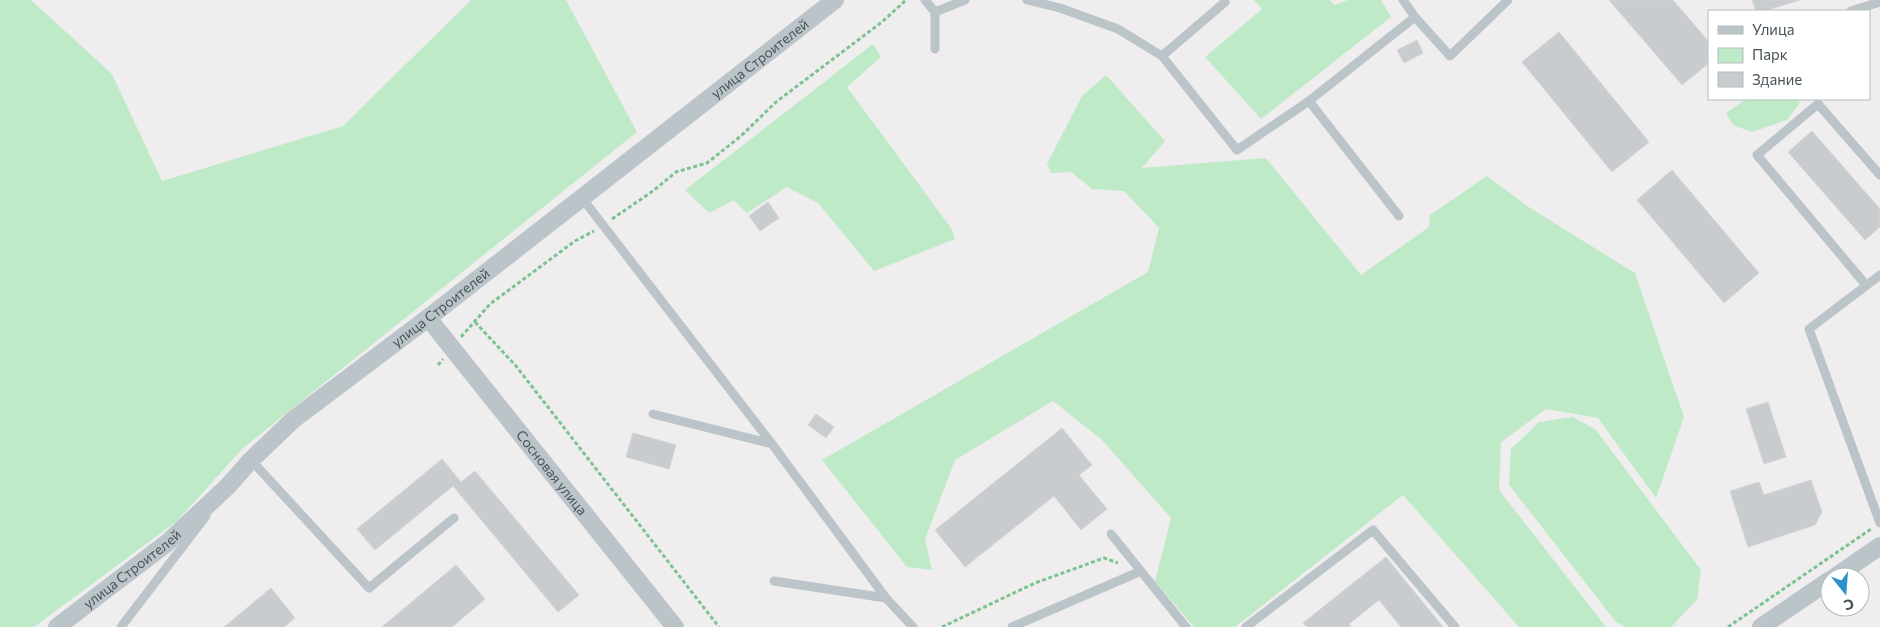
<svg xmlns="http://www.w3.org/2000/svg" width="1880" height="627" viewBox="0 0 1880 627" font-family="Commissioner,sans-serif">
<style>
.green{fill:#bfeac8}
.building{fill:#c8cccf;stroke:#d2d5d8}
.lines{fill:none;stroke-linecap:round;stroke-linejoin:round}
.path{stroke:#7bc492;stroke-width:3;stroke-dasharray:4 2.5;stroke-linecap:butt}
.service{stroke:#bac4c9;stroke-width:9}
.minor{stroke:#bac4c9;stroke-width:18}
.labels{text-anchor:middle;stroke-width:5;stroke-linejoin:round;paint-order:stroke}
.street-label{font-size:14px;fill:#475459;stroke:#fff}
</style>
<rect width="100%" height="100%" fill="#f0edee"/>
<path class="green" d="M0,0h31l81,74 50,107 181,-55 128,-126h95l71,132 -394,316 -66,73 -143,106h-34z
M1254,0h76l4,5 14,-5h33l10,17 -130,102 -56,-62 57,-48z
M873,44l8,13 -34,30 104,141 4,11 -81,32 -56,-68 -31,-16 -40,26 -13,-13 -25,13 -24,-23z
M1106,75l59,66 -23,27 124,-10 95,117 68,-48 1,-12 57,-39 43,32 105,65 49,144 -28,81 -58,-80 -52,-9 -45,33 -2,48 107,137h-87l-116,-132 -168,132h-41l-39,-46 16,-63 -69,-78 -49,-39 -98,59 -30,79 7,31 -25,-3 -85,-107 326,-188 11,-44 -35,-37 -32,-2 -21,-17 -20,1 -4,-9 35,-68z
M1746,99h51l3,4 -13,17 -35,12 -19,-7 -7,-12z
M1573,417l23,13 105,140 -4,30 -26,27h-45l-10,-5 -107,-137 2,-36 28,-27z"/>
<path class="building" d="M1609,0h64l36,42v21l-27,22z
M1752,0h48l-36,11h-8z
M1559,32l90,110 -37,30 -90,-110z
M1417,40l6,13 -19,10 -7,-13z
M1812,131l68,78v18l-15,13 -77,-88z
M1672,170l87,103 -35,30 -87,-103z
M768,202l11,16 -19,13 -11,-15z
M1768,402l18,55 -22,7 -18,-55z
M816,414l18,13 -8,11 -18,-13z
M1062,428l30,37 -13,10 28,34 -26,21 -27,-34 -89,71 -30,-37z
M633,433l43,12 -7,24 -43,-12z
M442,459l19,23 14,-11 104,124 -21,17 -105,-126 -78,64 -18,-21z
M1811,480l11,32 -7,13 -67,22 -18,-56 29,-9 5,13z
M1386,557l57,70h-42l-22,-27 -30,24 2,3h-44l-4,-4z
M456,565l29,34 -33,28h-70z
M271,588l24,30 -11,9h-60z"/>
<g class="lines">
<path class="path" d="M612,219l41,-28 23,-19 31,-9 34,-27 35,-34 106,-80 24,-22
M475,322l41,44 203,261
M461,337l29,-33 85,-63 19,-10
M438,365l5,-6
M942,627l93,-44 69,-25 14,5
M1728,627l143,-98"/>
<path class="service" d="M925,0l10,12 30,-12
M1027,0l33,8 58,21 44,27
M1224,0l1,2 -63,54 75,94 72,-49 106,-84 35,39 58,-56
M1403,0l12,17
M1851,11l29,-9
M935,12v37
M1309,101l90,115
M582,198l190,246 114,154
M1880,275l-71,54 71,194
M1866,285l-109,-130 61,-51 62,71
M653,414l119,30
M251,460l118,128 85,-70
M1111,534l75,93
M774,581l112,17 27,29
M121,627l85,-111
M1012,627l129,-56
M1246,627l127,-97 82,97"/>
<g class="minor">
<path id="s1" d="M428,318l247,309"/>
<path d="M1835,577l45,-31"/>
<path id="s2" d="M57,627l110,-84 61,-57 23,-26 43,-41 134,-101 407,-318"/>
<path d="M1761,627l69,-47"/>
</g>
</g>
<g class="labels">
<g class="street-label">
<text dy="5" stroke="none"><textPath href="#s2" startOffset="905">улица Строителей</textPath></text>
<text dy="5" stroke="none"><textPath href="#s2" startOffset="500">улица Строителей</textPath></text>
<text dy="5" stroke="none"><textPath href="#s1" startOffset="198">Сосновая улица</textPath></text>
<text dy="5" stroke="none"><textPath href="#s2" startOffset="95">улица Строителей</textPath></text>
</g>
</g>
<rect x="1708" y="10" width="162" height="90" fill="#ffffff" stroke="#b5bbbd"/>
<rect x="1718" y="26" width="25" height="8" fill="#bac4c9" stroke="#b5bbbd"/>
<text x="1752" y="35" font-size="15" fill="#475459">Улица</text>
<rect x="1718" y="48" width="25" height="15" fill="#bfeac8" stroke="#b5bbbd"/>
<text x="1752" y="60" font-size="15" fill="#475459">Парк</text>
<rect x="1718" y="72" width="25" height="15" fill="#c8cccf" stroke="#b5bbbd"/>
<text x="1752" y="85" font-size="15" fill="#475459">Здание</text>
<g transform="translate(1845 592) rotate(163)"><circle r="24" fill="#ffffff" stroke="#b5bbbd"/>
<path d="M0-4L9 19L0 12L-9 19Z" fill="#2a91cd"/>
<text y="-8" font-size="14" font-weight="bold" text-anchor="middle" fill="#475459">С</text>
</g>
</svg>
